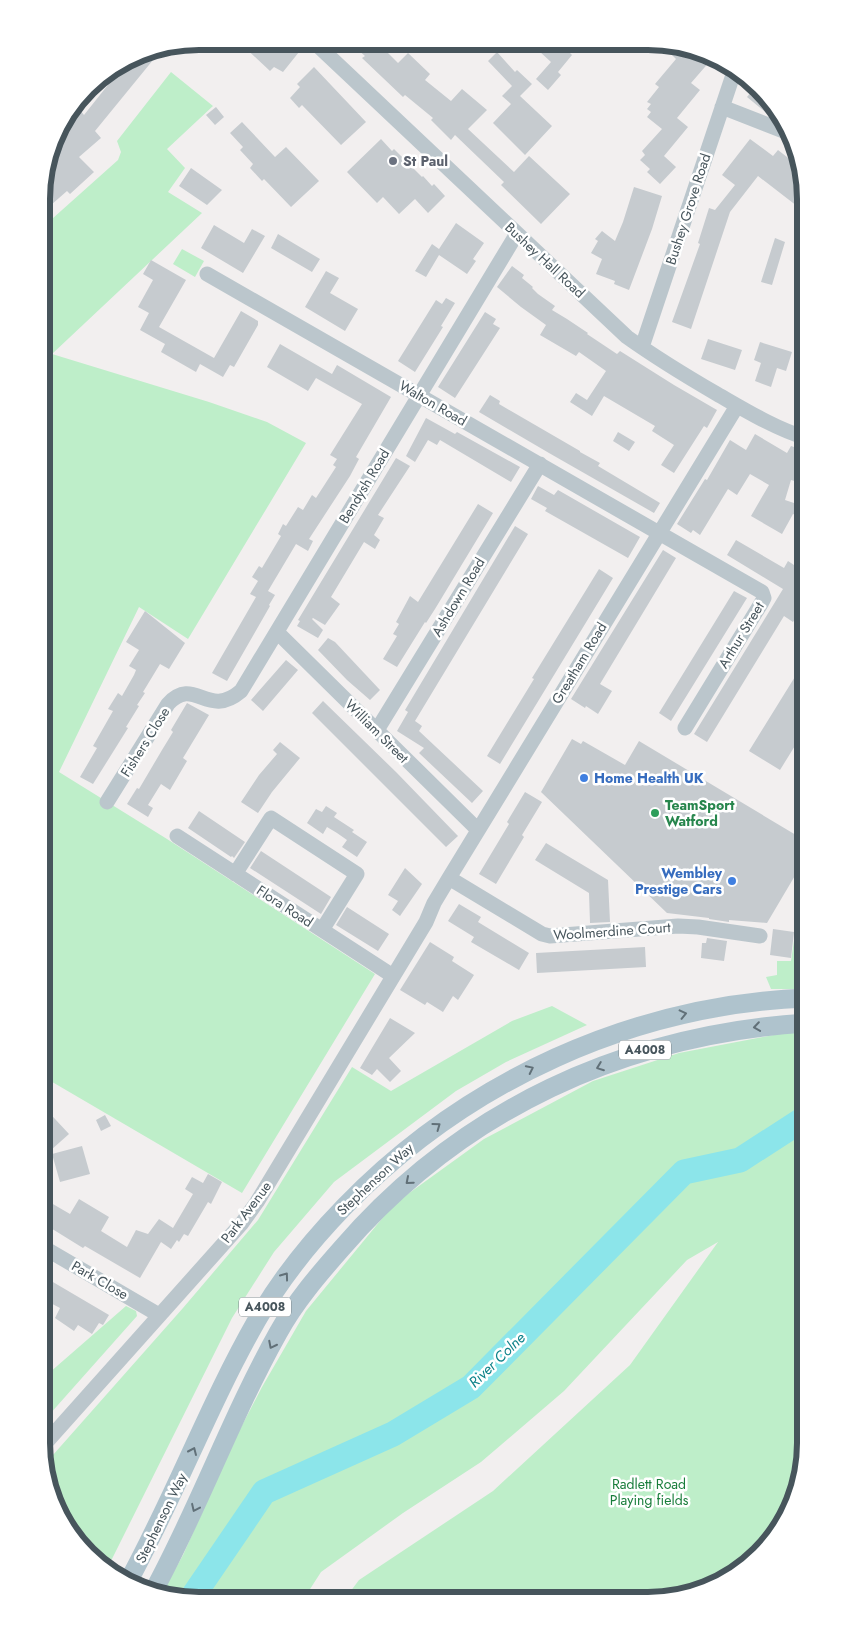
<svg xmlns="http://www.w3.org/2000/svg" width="847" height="1642" viewBox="0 0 847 1642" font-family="Jost,sans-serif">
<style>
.green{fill:#beeec9}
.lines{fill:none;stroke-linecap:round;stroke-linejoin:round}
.river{stroke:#8ce5ea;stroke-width:25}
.building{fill:#c6cbcf}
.minor{stroke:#bbc6cc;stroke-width:15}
.major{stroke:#afc3cd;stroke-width:19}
.oneway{stroke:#617078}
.worship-dot{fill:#6b7280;stroke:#fff;stroke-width:2}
.shop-dot{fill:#3f7fe0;stroke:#fff;stroke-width:2}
.leisure-dot{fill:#2e9e5b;stroke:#fff;stroke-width:2}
.labels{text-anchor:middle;stroke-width:5;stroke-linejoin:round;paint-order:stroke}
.shield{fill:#fff;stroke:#7e888d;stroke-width:1}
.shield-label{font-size:12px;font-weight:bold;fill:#47555c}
.worship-label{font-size:14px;font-weight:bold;fill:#5b616d;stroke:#fff;text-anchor:start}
.street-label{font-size:14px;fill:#47555c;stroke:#fff}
.shop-label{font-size:14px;font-weight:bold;fill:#366cbe;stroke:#fff;text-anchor:start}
.leisure-label{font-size:14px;font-weight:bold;fill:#27864d;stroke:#fff;text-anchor:start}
.park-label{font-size:14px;fill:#197d3b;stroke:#fff}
.water-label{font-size:15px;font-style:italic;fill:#0f838a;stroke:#fff}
.rim{fill:none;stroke:#47555c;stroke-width:6}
</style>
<rect width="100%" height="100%" fill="#f2efef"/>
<path class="green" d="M171,72l42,34 -46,43 18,19 -17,24 34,21 -150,141 157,48 58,20 39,21 -118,196 -49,-32 -80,165 108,67 208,135 -133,219 -200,-117 1,-849 75,-67 3,-8 -4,-11z
M182,249l22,12 -9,16 -22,-13z
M795,934l11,1v54h-35l-5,-12 11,-2v-14h14z
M552,1006l35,19 -81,37 -50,29 -122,91 -60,70 -42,66 -125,251 -12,-7 -45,-69 -5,-29 138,-156 75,-88 94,-153 39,24 121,-70z
M784,1033h22l-1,420 -11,50 -21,36 -37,35 -38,18 -50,9 -304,-1 15,-20 134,-89 137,-126 88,-123 -31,18 -123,131 -83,71 -78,51 -82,59 -18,28 -125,-1 -17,-4 22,-40 53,-118 26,-50 44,-76 88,-107 90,-65 109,-58 86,-28z
M126,1306l10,5 1,5 -96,108v-44z"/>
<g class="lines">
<path class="river" d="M191,1599l73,-107 129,-58 78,-47 213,-215 56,-12 65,-42"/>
</g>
<path class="building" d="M238,41l49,1 12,10 -16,20 -9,-5 -4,4z
M349,42h28l21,21 10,-10 22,21 -5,6 26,21 11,-12 25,21 -19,19 46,43 15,-16 41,38 -29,30 -40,-39 3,-3 -49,-47 -4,5 -20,-20 2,-2 -28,-23 -2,2 -41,-39 3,-2z
M545,43l30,1 -7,7 4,4 -14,17 3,3 -13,15 -12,-11 15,-17 -12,-11z
M674,44h4l33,16 -20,23 9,7 -23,28 11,9 -24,29 12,11 -16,17 -13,-12 3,-3 -10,-9 5,-5 -3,-4 20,-22 -15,-12 4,-5 -4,-3 4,-5 -4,-2 12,-15 -4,-3 21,-25 -8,-8z
M162,49l-67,82 6,7 -22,19 15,15 -24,22 -3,-3 -24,21v-33l15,-50 18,-24 8,10 39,-49 -3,-1 19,-12z
M497,52l18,20 2,-2 15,14 -12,12 32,30 -27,29 -32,-32 18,-19 -9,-8 10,-10 -24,-25z
M314,67l52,55 -25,23 -39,-40 -3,3 -9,-10 10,-11 -3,-3z
M756,86l20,31v1l-7,-3 -22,-18z
M216,107l8,10 -9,8 -9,-10z
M242,122l33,35 11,-10 33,34 -28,26 -27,-28 -2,2 -12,-13 3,-4 -13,-14 3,-3 -13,-14z
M381,139l11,12 2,-2 28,28 1,-1 9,10 2,-2 11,12 -17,17 -13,-14 -16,15 -16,-17 -6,6 -30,-31z
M750,139l23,17 5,-6 23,18 5,31v14l-48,-37 -28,36 -39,117 -19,-7 28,-78 -2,-1 11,-35 6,2 20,-25 -13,-10z
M191,168l31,22 -15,15 -28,-19z
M634,187l28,9 -10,33 -23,61 -15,-6 1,-3 -19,-7 6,-15 -11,-6 7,-12 -3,-2 7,-8 13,10 8,-19z
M456,223l28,20 -11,16 3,2 -9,13 -28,-19 -13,22 -11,-6 17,-27 7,5z
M214,225l30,18 8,-14 13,7 -22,37 -42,-25z
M278,234l42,25 -8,13 -41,-24z
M775,238l10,4 -13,43 -11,-3z
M151,260l35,20 -27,47 55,31 27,-47 17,10v4l-24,42 -4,-2 -7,12 -23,-13 -4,8 -35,-20 4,-8 -25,-14 9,-17 -11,-6 15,-27 -10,-6z
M512,266l12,9 -2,3 11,9 -1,1 6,6 17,12 -3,4 15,9 21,14 -1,1 30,20 3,-3 54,34 43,25 -10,18 -3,-2 -30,47 -13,-8 13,-20 -22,-14 3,-5 -51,-30 -12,20 -22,-14 6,-9 11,7 19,-29 -27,-19 -3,4 -36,-21 6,-10 -25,-18 -24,-20z
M326,271l13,7 -9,15 28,16 -13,22 -40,-24z
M446,298l9,5 -14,23 2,1 -28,45 -17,-11 38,-61 6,4z
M485,312l11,7 -3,5 7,4 -45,70 -17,-11z
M708,339l34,11 -7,20 -34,-11z
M760,342l32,10 -6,19 -9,-3 -6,19 -16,-6 6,-18 -7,-3z
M280,344l52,30 5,-9 54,32 -35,60 3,2 -9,17 -41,63 4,2 -5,10 -12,-7 -28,47 7,4 -6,10 1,1 -43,75 -15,-8 44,-76 -6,-3 8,-13 -6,-4 7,-11 3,2 19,-32 -3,-2 5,-10 3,2 12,-19 5,3 9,-15 4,3 20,-31 -3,-2 4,-6 -7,-4 32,-51 -46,-26 -8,13 -41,-24z
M490,395l10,6 -1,3 81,47v1l20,11 -2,3 62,37 -6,10 -105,-60 -70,-41z
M426,418l29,16 2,-2 63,35 -9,15 -71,-42 -3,5 -9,-5 -13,22 -9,-6z
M618,432l17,10 -6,9 -16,-10z
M755,434l32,19 4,-7 15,5v23l-4,-1 -4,9 -7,-2 -6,20 21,7v12l-13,-5 -11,20 -31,-18 18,-31 -19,-11 -13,21 -9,-6 -28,46 -7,-5 -2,3 -14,-9 28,-45 2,1 23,-40 16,10z
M396,458l14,8 -32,49 6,3 -10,17 6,5 -5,9 -11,-7 -33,55 9,7 -15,21 -12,-7 -1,1 11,11 -5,8 -21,-12 3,-5 -2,-1z
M538,486l16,9 4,-5 82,47 -12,21 -83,-47 2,-3 -16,-9z
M478,504l15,9 -58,96 -9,14 -1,-1 -28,45 -14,-8 14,-23 -4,-2 6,-10 -3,-2 14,-26 8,6z
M515,526l13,8 -113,187 7,5 -3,5 64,60 -11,12 -53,-50 5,-5 -27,-17 11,-19 -3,-2z
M736,540l48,28 4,-7 9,6 9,-15v50l-13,20 -9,-6 -77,126 -13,-8 89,-145 -56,-34z
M663,550l13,8 -76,126 12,7 -14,23 -12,-8 -1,2 -14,-9z
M599,569l14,9 -113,186 -13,-8 47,-77 -2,-1z
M734,591l13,7 -76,123 -12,-8z
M145,611l40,32 -16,26 -9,-5 -17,28 2,1 -8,12 2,1 -13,21 2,1 -35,56 -13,-7 17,-29 -4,-2 20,-35 -5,-2 10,-16 4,3 12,-21 2,-5 -7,-4 10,-16 -13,-8z
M328,638l7,4 45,48 -10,10 -23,-20 -29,-30z
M806,659v69l-26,42 -31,-19z
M286,660l12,10 -35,41 -12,-11z
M323,701l73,71 62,64 -12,11 -134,-134z
M187,703l22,12 -26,43 4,3 -17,29 -9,-6 -13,21 5,3 -5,9 -21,-13 10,-16 2,1 23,-39 11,-18 -2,-2z
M572,739l9,5 2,-3 42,24 14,-24 167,100v16l-39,66 -38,-3v2l-20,-3v-1l-42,-5 -126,-121z
M280,742l20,16 -28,34 -14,21 -17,-11 18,-27 18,-21 -4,-4z
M525,792l17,10 -20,33 2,2 -28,47 -17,-10 30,-50 -2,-2z
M326,806l11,7 -3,4 20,13 -2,2 15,10 -10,15 -15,-10 5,-7 -10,-7 -10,-6 -4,7 -16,-11 9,-14 6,3z
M199,811l46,31 -11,16 -2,-2 -1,1 -43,-29z
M546,843l62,37 2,42 -20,1 -1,-30 -54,-33z
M261,851l70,46 -10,17 -71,-46z
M405,868l17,16 -22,32 -8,-6 6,-9 -10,-6z
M459,904l22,13 -3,5 51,31 -10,17 -48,-28 3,-5 -26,-16z
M347,907l42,27 -11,17 -42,-26z
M773,929l21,3 -3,26 -21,-3z
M707,938l20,3 -3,20 -23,-3 1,-15h4z
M430,942l24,15 -2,4 22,14 -16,25 -5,-4 -10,16 -16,-10 -2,3 -25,-15z
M645,947l1,20 -109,6 -1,-20z
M390,1018l25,15 -26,25 12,13 -11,11 -13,-13 -5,6 -12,-7z
M42,1105l27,29 -18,16 -9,-33z
M105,1115l6,11 -10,5 -5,-11z
M82,1146l8,28 -30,8 -8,-28z
M208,1174l14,8 -11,22 -3,-2 -20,34 -4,-2 -5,8 -2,-2 -6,9 -10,-7 -21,36 -55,-32 -2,2 -42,-26 1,-22 3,2 1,-2 24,14 9,-15 30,18 -8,14 26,16 9,-17 12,4 11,-15 14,9 20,-34 -8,-5 7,-12 11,6z
M41,1275l68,40 -6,10 -4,-2 -7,11 -14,-9 -4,6 -19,-13 5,-10 -19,-10z"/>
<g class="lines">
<path class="minor" d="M314,42l313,295c28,20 59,39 90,57 28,16 57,34 89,44
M722,107l64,25
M207,274l555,318 2,6 -2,4 -77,126
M640,346l4,-5 90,-269
M277,632l201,198
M377,730l163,-266
M107,802l61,-98c27,-29 39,16 73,-13l272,-451 5,-5
M177,836l216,140
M235,874l36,-56 86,56 -35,56
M449,878l93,56 8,2 128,-10 20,1 62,9
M41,1246l118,69
M42,1447l200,-224 15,-21 169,-280 8,-19 15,-25 288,-472"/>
<path class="major" d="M128,1582c47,-86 81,-178 129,-262 24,-42 55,-80 88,-114 121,-125 287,-201 461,-208
M153,1592c46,-84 78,-175 125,-259 17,-31 41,-59 64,-85 120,-139 282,-213 464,-225"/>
</g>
<defs><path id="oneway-chevron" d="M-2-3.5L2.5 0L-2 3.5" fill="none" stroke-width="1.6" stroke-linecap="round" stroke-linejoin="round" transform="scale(1.25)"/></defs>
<g class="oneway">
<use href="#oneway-chevron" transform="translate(683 1014) rotate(-13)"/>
<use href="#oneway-chevron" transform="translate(757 1027) rotate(172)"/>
<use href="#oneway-chevron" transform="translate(600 1067) rotate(159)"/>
<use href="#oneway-chevron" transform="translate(530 1069) rotate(-26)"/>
<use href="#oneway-chevron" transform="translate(437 1126) rotate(-36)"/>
<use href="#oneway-chevron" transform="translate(409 1181) rotate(139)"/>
<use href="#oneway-chevron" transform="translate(285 1276) rotate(-54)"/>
<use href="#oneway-chevron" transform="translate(272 1345) rotate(117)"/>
<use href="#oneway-chevron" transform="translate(193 1451) rotate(-66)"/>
<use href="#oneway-chevron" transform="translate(195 1508) rotate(115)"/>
</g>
<circle class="worship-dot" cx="393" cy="161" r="5"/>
<g class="shop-dot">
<circle cx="584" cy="778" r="5"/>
<circle cx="732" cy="881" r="5"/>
</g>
<circle class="leisure-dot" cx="655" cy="813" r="5"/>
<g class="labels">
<g class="shield">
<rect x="619" y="1040.5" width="52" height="19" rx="4"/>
<rect x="239" y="1297.5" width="52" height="19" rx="4"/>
</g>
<g class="shield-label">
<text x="645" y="1054">A4008</text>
<text x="265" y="1311">A4008</text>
</g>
<g class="worship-label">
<text x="403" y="166">St Paul</text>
</g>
<g class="street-label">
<text transform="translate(688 209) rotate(-72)" y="5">Bushey Grove Road</text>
<text transform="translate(545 260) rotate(43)" y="5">Bushey Hall Road</text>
<text transform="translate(433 403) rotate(30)" y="5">Walton Road</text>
<text transform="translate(364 486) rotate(-59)" y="5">Bendysh Road</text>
<text transform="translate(458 597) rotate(-59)" y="5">Ashdown Road</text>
<text transform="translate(741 635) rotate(-59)" y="5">Arthur Street</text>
<text transform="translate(579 663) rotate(-59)" y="5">Greatham Road</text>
<text transform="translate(377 731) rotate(45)" y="5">William Street</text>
<text transform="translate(145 742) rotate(-58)" y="5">Fishers Close</text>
<text transform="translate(285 906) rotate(33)" y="5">Flora Road</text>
<text transform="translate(612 931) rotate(-4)" y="5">Woolmerdine Court</text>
<text transform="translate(375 1179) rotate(-43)" y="5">Stephenson Way</text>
<text transform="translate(246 1212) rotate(-53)" y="5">Park Avenue</text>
<text transform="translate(100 1280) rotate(30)" y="5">Park Close</text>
<text transform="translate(161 1518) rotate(-64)" y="5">Stephenson Way</text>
</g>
<g class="shop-label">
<text x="594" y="783">Home Health UK</text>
<text x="722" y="878" text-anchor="end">Wembley<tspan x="722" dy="16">Prestige Cars</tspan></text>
</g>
<g class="leisure-label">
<text x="665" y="810">TeamSport<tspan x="665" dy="16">Watford</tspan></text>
</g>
<g class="park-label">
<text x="649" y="1489">Radlett Road<tspan x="649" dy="16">Playing fields</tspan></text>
</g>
<g class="water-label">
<text transform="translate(497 1360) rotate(-44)" y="5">River Colne</text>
</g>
</g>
<path d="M0 0H847V1642H0ZM199 50H648A149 149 0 0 1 797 199V1443A149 149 0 0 1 648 1592H199A149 149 0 0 1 50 1443V199A149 149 0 0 1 199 50Z" fill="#fff" fill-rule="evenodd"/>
<path class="rim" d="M199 50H648A149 149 0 0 1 797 199V1443A149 149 0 0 1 648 1592H199A149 149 0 0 1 50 1443V199A149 149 0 0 1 199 50Z"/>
</svg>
